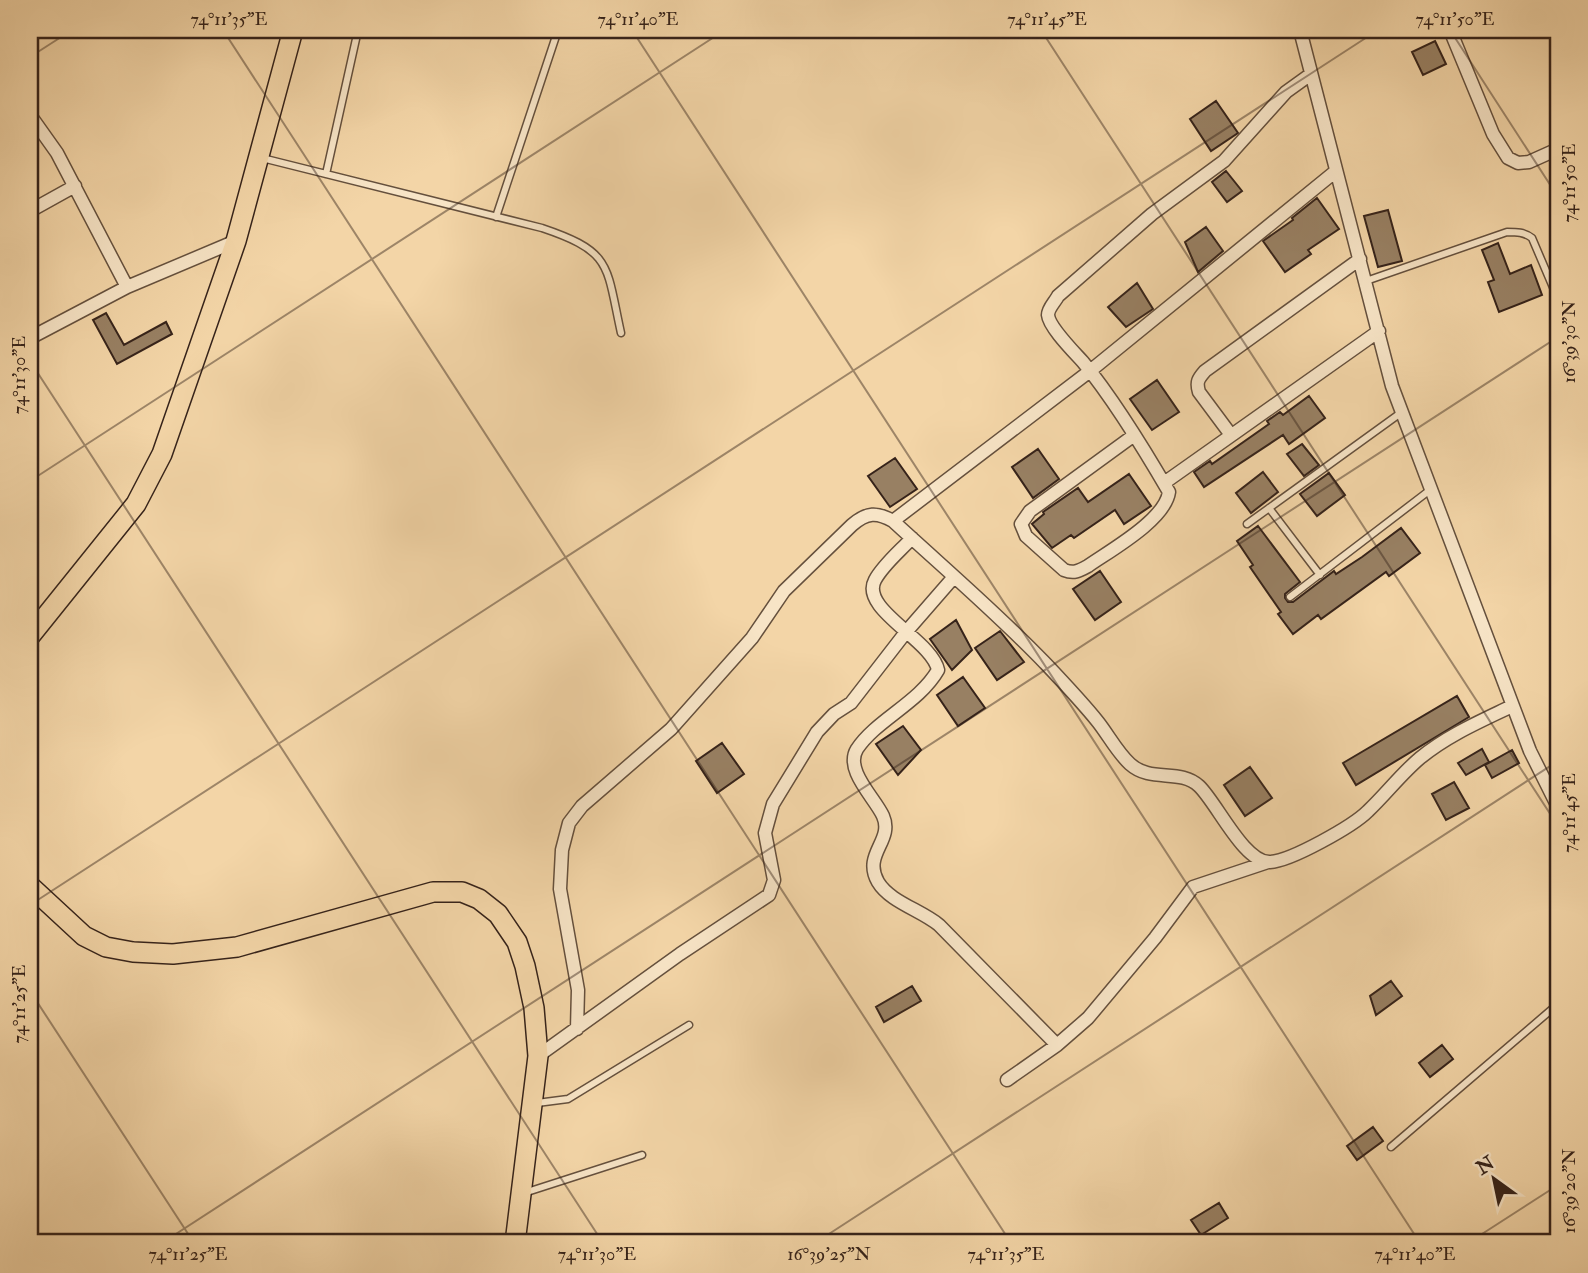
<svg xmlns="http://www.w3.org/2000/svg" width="1588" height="1273" viewBox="0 0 1588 1273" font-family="'IM FELL Double Pica',serif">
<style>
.building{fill:#988063;stroke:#36231a;stroke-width:2}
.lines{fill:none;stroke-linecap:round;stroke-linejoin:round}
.lane-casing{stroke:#65503d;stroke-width:9}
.street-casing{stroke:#65503d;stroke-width:15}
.primary-casing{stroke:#36231a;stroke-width:22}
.lane{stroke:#f7e4c6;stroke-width:6}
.street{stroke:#f7e4c6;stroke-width:12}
.primary{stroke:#f3d5a7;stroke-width:19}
.ticks{fill:none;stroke:#36231a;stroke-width:2;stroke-opacity:0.45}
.neatline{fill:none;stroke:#36231a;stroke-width:2.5}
.ticks-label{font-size:18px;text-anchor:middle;fill:#36231a}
</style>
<rect width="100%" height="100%" fill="#f3d5a7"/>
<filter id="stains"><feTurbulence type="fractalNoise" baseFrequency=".00286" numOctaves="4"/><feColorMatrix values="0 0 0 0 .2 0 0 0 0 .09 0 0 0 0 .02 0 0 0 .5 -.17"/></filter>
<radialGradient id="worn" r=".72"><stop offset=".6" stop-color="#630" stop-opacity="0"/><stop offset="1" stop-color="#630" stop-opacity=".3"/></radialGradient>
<path class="building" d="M1435,41l11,23 -23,11 -11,-23z
M1216,101l22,32 -27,18 -21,-32z
M1226,171l16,20 -15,11 -15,-20z
M1317,198l22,31 -31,21 3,4 -26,18 -22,-31 30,-21 -1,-2z
M1388,210l14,51 -24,6 -14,-51z
M1206,227l17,24 -25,21 -13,-30z
M1498,243l12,31 21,-9 11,30 -43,17 -11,-30 6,-2 -12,-30z
M1137,283l16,26 -27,18 -18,-20z
M106,313l18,32 42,-23 6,12 -55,30 -24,-44z
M1157,380l22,32 -27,18 -22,-31z
M1309,396l16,22 -36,26 -6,-9 -79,52 -10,-15 16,-11 2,3 57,-40 -2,-3 13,-9 3,3z
M1302,444l17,21 -15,11 -17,-22z
M1038,449l21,30 -26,19 -21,-31z
M895,458l22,31 -27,18 -22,-31z
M1263,472l15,20 -27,21 -15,-20z
M1329,473l16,22 -28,21 -17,-22z
M1129,474l22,32 -27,18 -9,-14 -41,28 -3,-3 -19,13 -20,-24 12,-10 -1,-2 35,-24 10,14z
M1258,526l42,56 -15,12v4l3,4h5l41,-31 2,3 26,-17 39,-29 19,25 -31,23 -3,-4 -65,47 -3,-4 -25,19 -15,-20 3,-2 -31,-45 3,-2 -16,-24z
M1100,571l21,31 -26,18 -22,-31z
M956,620l16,30 -20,20 -22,-31z
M1000,631l24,31 -27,18 -22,-32z
M963,677l22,31 -27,18 -21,-31z
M1457,696l12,21 -113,68 -13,-22z
M903,726l18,24 -23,25 -22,-31z
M722,743l22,31 -27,19 -21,-32z
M1482,749l7,13 -23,13 -8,-12z
M1512,750l7,13 -27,15 -7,-13z
M1250,767l22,31 -27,18 -21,-31z
M1454,782l15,26 -23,12 -14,-26z
M1391,981l11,15 -26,19 -6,-19z
M912,986l9,15 -37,21 -8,-15z
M1442,1045l11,14 -23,18 -11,-14z
M1373,1127l10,14 -26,19 -10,-14z
M1219,1203l9,15 -27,17 -10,-15z"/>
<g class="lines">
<defs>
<path id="lane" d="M262,158l280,70c71,24 64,37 79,105
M326,174l32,-144
M496,217l62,-187
M1366,281l141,-49c10,0 17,0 25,6l26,61
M1269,508l51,67
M1247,524l155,-112
M1290,597l140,-107
M537,1103l31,-4 121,-74
M1391,1147l167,-143
M524,1193l118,-38"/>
<path id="street" d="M1300,30l92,356 138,365 28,56
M1450,30l43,104 15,24 10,5 11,-1 29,-13
M30,115l27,38 70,134
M30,211l45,-25
M30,338l97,-51 109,-46
M1231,435l-32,-43c-3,-10 -1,-13 6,-21l155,-112
M1133,436l-103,75 -9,13 5,12 38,34c10,4 15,1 24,-4 23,-16 77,-46 81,-74 -25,-43 -55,-92 -86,-130 -9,-10 -34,-35 -35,-47 0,-7 7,-13 10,-19l94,-82 72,-53 62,-69 25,-18
M1164,483l215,-152
M893,521l197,-150 246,-200
M912,538c-12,13 -29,27 -37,42 -16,29 57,60 63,90 -19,33 -62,50 -81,79 -13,21 18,49 26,67 11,25 -21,38 -5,66 12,20 43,28 61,43l118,120
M577,1029l1,-39 -18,-101 2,-39 7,-27 13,-17 89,-77 81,-91 32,-47 68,-66c15,-13 25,-13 41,-4 51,47 104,92 152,142 18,19 37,39 53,59 11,14 19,30 32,42 21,19 50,4 69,22 18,17 45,77 71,76 21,-1 83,-36 98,-51 18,-17 33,-37 52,-53 28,-23 61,-37 92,-52
M538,1056l142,-102 89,-59 5,-15 -9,-47 8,-29 44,-72 17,-18 17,-11 55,-71 47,-54
M1007,1080l50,-35 31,-27 67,-80 38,-51 75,-25"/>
<path id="primary" d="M30,636l106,-132 26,-50 74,-213 57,-211
M30,886l54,50 22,11 27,5 40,2 64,-7 196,-55h29l17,7 19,15 19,28 8,24 9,42 4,48 -23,187"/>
</defs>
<use href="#lane" class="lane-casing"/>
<use href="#street" class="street-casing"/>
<use href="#primary" class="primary-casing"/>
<use href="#lane" class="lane"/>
<use href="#street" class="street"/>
<use href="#primary" class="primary"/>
</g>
<path class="ticks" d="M223,30l788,1213M632,30l788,1213M1041,30l517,796M1450,30l108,167M30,57l42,-27M30,361l573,882M30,481l695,-451M30,905l1348,-875M30,991l164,252M162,1243l1396,-906M815,1243l743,-482M1468,1243l90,-58"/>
<rect width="1588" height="1273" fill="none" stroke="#f3d5a7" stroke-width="77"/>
<g transform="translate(1494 1179) rotate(327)" stroke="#f7e4c6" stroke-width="5" paint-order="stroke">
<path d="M0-5L12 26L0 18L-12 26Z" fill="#36231a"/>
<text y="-10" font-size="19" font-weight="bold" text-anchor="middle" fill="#36231a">N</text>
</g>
<rect x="38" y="38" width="1512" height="1196" class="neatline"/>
<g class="ticks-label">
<text x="229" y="25">74°11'35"E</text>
<text x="638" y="25">74°11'40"E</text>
<text x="1047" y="25">74°11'45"E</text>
<text x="1455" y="25">74°11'50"E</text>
<text transform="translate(1569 183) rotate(-90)" y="6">74°11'50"E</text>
<text transform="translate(1569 342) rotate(-90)" y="6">16°39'30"N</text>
<text transform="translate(19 375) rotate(-90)" y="6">74°11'30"E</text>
<text transform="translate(1569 813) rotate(-90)" y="6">74°11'45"E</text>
<text transform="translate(19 1004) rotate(-90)" y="6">74°11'25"E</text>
<text transform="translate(1569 1191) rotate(-90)" y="6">16°39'20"N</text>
<text x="188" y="1260">74°11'25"E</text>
<text x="597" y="1260">74°11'30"E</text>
<text x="829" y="1260">16°39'25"N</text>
<text x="1006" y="1260">74°11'35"E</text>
<text x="1415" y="1260">74°11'40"E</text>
</g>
<rect width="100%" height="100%" filter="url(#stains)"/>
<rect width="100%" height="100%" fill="url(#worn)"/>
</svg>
